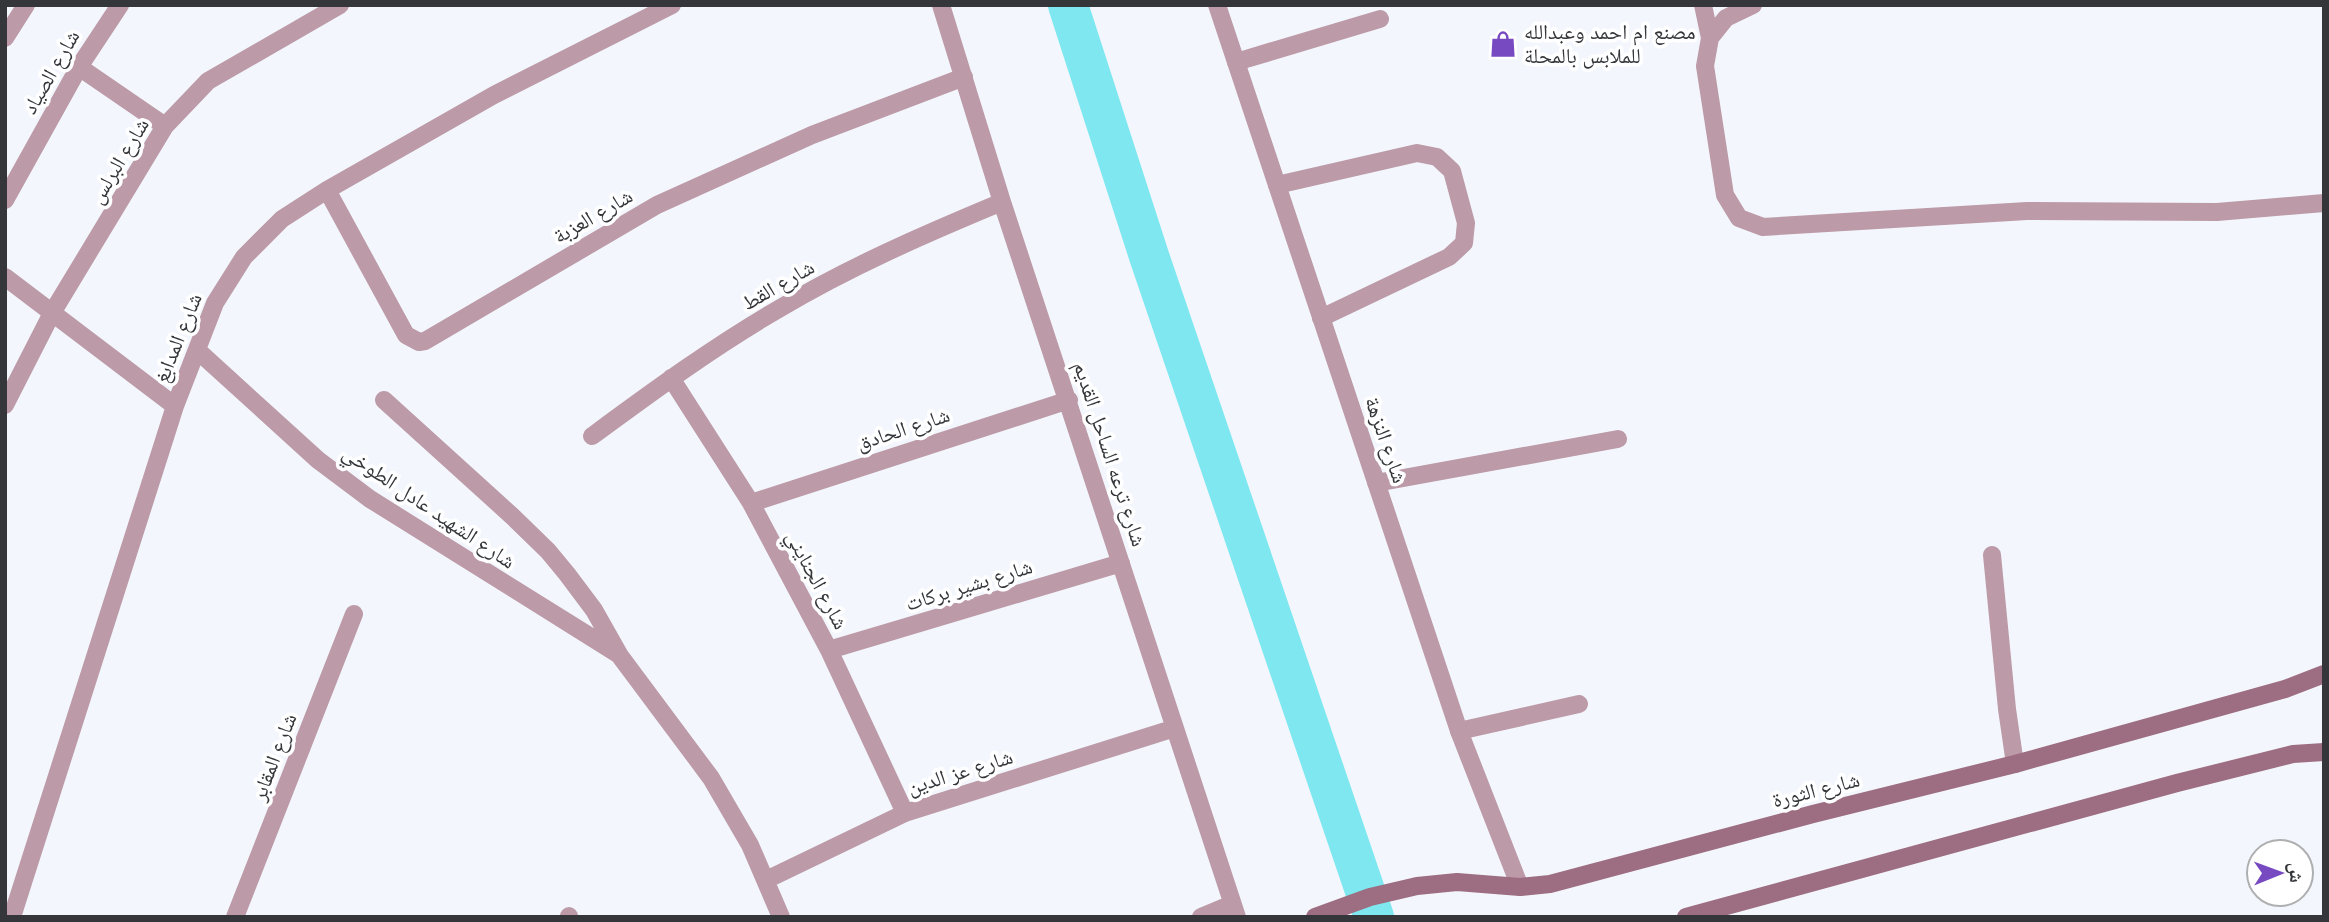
<svg xmlns="http://www.w3.org/2000/svg" width="2329" height="922" viewBox="0 0 2329 922" font-family="'Fira Sans','Noto Naskh Arabic',sans-serif">
<style>
.lines{fill:none;stroke-linecap:round;stroke-linejoin:round}
.canal{stroke:#7ee7ef;stroke-width:40}
.lane{stroke:#bc9aa7;stroke-width:18}
.street{stroke:#bc9aa7;stroke-width:18}
.secondary{stroke:#9d6d81;stroke-width:18}
.labels{text-anchor:middle;stroke-width:7;stroke-linejoin:round;paint-order:stroke}
.poi-label{font-size:21px;fill:#34363a;stroke:#fff;text-anchor:start}
.street-label{font-size:21px;fill:#34363a;stroke:#fff}
</style>
<rect width="100%" height="100%" fill="#f3f7fd"/>
<g class="lines">
<path class="canal" d="M1068,5l81,251 225,661"/>
<path class="lane" d="M1236,62l144,-43
M1277,185l140,-32 20,4 15,14 14,52 -2,20 -15,14 -128,61
M1992,555l15,154 8,55
M1459,731l120,-27"/>
<path class="street" d="M941,5l61,197 235,715
M1217,5l242,726 61,156
M1703,5l7,33
M1753,5l-27,13 -16,20 -5,28 20,129 14,23 24,9 264,-16 190,1 107,-9
M5,38l21,-33
M79,67l86,59
M327,190l79,145 13,7 6,-1 232,-136 155,-70 152,-58
M5,200l74,-133 41,-62
M5,277l170,129
M197,350l121,110 52,39 248,155
M671,378l80,125 78,147 76,163
M384,400l128,116 36,35 19,23 27,36 26,46 91,122 39,67 31,72
M5,405l47,-92 113,-187 43,-45 132,-76
M592,436c60,-44 121,-89 185,-126 72,-43 148,-76 225,-108
M1376,483l242,-44
M751,503l318,-103
M829,650l292,-87
M766,880l139,-67 270,-85
M12,917l163,-511 40,-103 29,-46 38,-38 45,-29 167,-95 178,-90
M235,917l119,-303
M569,917v-1
M1201,917l31,-13"/>
<path class="secondary" d="M1315,917l55,-20 47,-11 40,-4 63,5 30,-3 263,-70 202,-50 270,-75 39,-15
M1686,917l491,-134 116,-29 31,-2"/>
</g>
<defs>
<symbol id="shop-bare" viewBox="-9 -9 18 18"><path d="M-5-2.5h2.3a2.7 3.5 0 0 1 5.4 0H5L5.5 6h-11ZM-1.5-2.5h3a1.5 2.3 0 0 0-3 0Z" fill="#784ac2" stroke="#fff" stroke-width="2.5" paint-order="stroke"/></symbol>
</defs>
<g fill-rule="evenodd">
<use href="#shop-bare" x="1484" y="25" width="38" height="38"/>
</g>
<g class="labels">
<g class="poi-label">
<text x="1524" y="39">مصنع ام احمد وعبدالله<tspan x="1524" dy="24">للملابس بالمحلة</tspan></text>
</g>
<g class="street-label">
<text transform="translate(51 72) rotate(-60)" y="7">شارع الصياد</text>
<text transform="translate(119 161) rotate(-59)" y="7">شارع البرلس</text>
<text transform="translate(593 216) rotate(-30)" y="7">شارع العزبة</text>
<text transform="translate(778 285) rotate(-30)" y="7">شارع القط</text>
<text transform="translate(178 338) rotate(-68)" y="7">شارع المدابغ</text>
<text transform="translate(903 429) rotate(-18)" y="7">شارع الحادق</text>
<text transform="translate(1386 440) rotate(71)" y="7">شارع النزهة</text>
<text transform="translate(1110 454) rotate(72)" y="7">شارع ترعه الساحل القديم</text>
<text transform="translate(429 507) rotate(34)" y="7">شارع الشهيد عادل الطوخي</text>
<text transform="translate(817 580) rotate(62)" y="7">شارع الجنايني</text>
<text transform="translate(969 585) rotate(-17)" y="7">شارع بشير بركات</text>
<text transform="translate(274 757) rotate(-69)" y="7">شارع المقابر</text>
<text transform="translate(960 772) rotate(-17)" y="7">شارع عز الدين</text>
<text transform="translate(1816 790) rotate(-14)" y="7">شارع الثورة</text>
</g>
</g>
<rect width="2329" height="922" fill="none" stroke="#34363a" stroke-width="14"/>
<g transform="translate(2280 873) rotate(89)"><circle r="33" fill="#ffffff" stroke="#aeafb0" stroke-width="2"/>
<path d="M0-5L12 26L0 18L-12 26Z" fill="#784ac2"/>
<text y="-10" font-size="19" font-weight="bold" text-anchor="middle" fill="#34363a">ش</text>
</g>
</svg>
